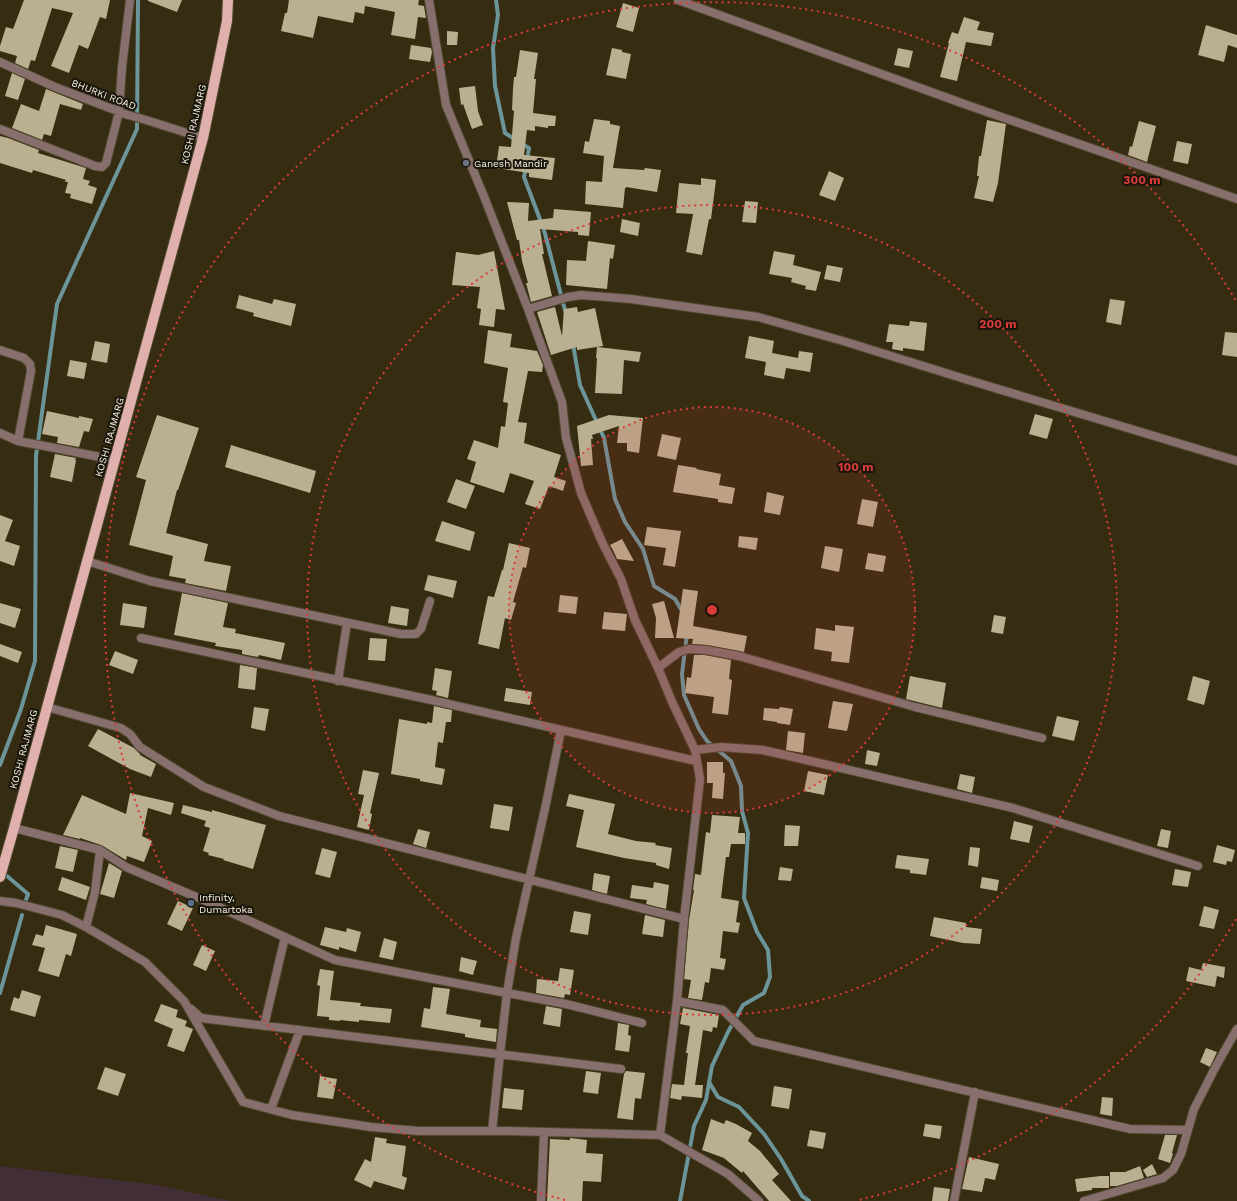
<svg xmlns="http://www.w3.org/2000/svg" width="1237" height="1201" viewBox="0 0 1237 1201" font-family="'Work Sans',sans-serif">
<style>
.commercial{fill:#412e36}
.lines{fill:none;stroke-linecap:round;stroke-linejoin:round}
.stream{stroke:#6c9599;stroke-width:4}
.building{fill:#bab091}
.street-casing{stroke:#50482e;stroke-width:10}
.primary-casing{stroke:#50482e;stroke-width:12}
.street{stroke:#866f6d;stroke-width:8}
.primary{stroke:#dfb0ac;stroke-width:10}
.ring{fill:none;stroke:#d93c3a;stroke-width:2;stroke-dasharray:2 4}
.worship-dot{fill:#6b7280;stroke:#19150a;stroke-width:1.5}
.service-dot{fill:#5c6f8a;stroke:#19150a;stroke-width:1.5}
.labels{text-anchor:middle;stroke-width:4;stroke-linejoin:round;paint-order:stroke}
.street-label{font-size:10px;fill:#f7f1e1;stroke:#19150a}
.poi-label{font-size:10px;fill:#f7f1e1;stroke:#19150a;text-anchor:start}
.centre{fill:#d93c3a;stroke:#19150a;stroke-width:2}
.ring-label{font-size:12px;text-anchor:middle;font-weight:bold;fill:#d93c3a;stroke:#19150a;stroke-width:4;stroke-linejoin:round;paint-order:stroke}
</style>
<rect width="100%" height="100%" fill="#352c11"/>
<path class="commercial" d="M0,1166l157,19 74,16h-231z"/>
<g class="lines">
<path class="stream" d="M496,0l2,15 -5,33 2,38 10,47 11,7
M522,144l7,4 -2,13
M526,167l-2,10 20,53 22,84
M573,344l7,41 24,53 11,61 10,23 18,27 11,37 21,13 7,12
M0,765l21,-56 14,-48 1,-205 21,-152 80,-175 1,-129
M7,876l21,18 -2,6
M0,993l22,-78
M709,1082l9,15 21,10 25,27 17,25 21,37 7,5
M680,1201l14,-75 12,-26 6,-34 16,-34 15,-27 21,-12 6,-16 -2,-27 -11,-18 -13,-34 4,-65 -6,-22 -1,-25 -10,-25 -24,-20 -8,-12 -15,-34 -2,-21 5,-40"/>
</g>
<path class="building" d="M24,0h86l-4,19 -6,-2 -12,32 -9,-4 -10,28 -18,-7 22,-53 -21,-5 -17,53 -4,-1 -3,9 -13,-6 2,-7 -17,-5v-5l6,-19 7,2z
M148,0h34l-5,12 -29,-11z
M289,0h130l-1,5 6,1 2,12 -8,-1 -3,22 -24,-4 4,-23 -30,-6 -1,8 -9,-2 -2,11 -35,-7 -5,22 -32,-7 4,-18h2z
M623,3l16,5 -6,24 -17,-5z
M964,17l16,5 -3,8 17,3 -3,13 -25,-4 -9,39 -17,-4 9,-34h-1l4,-11 6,2z
M1206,25l31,10v13l-9,-3 -4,17 -26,-7z
M447,31l11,1 -1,13h-10z
M411,45l20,3 1,4 -2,10 -21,-3z
M612,48l10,2v2l9,2 -5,25 -20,-4z
M898,48l15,3 -4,17 -15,-3z
M520,50l18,3 -4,26h2l-3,34 23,3 -1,10h-7v2l-13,-2v5l-8,-1 -3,25 31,3 -3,22 -23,-3v-4l-33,-5 3,-22 12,1 3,-36 -2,-1 1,-21 1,-12h2z
M12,73l13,6 -7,21 -13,-4z
M475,86l3,25 5,14 -11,4 -9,-25 -2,1 -2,-17z
M46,89l37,15 -2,6 -21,-6 -9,32 -7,-2 -2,6 -30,-12 9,-24 18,7z
M594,119l16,2v3l10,2 -7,42 31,2 1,-2 16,2 -4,22 -31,-5v1h-1l-2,20 -38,-4 1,-23 16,1 2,-26 -21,-3 2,-12 4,1z
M987,120l19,4 -8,59 -5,19 -19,-4 5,-22h-2l2,-20h2z
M1139,121l17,5 -9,36 -19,-7 2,-9 2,1z
M0,136l8,2 31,12 -1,3 48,15 -3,11 7,2 -2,4 9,3 -5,16 -22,-6 1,-4 -6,-1 3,-11h-3l1,-2 -33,-10 -1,3 -32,-10z
M1177,141l15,3 -4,20 -15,-3z
M829,171l15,7 -9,23 -16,-6z
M701,178l15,2 -5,39h-2l-7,36 -16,-3 7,-38 -17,-1 3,-30 22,2z
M745,201l13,1 -2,21 -14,-1z
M507,202l22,1 -1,18 25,-3 1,-9 37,3 -2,24 -11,-1v-3l-38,-3 4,25h-2l10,42 -21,6 -5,-19h2l-6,-22 -3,-21h-2z
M622,219l18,4 -2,13 -18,-4z
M588,241l27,4 -2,14 -3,-1 -3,31 -41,-4 1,-25 19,1z
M494,251l11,59 -9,-1 -2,18 -15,-2 2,-16 -4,-1 3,-21 -28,-2 4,-33 22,3z
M774,251l21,4 -2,10 28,7 -5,19 -11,-2 1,-3 -15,-4 1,-4 -23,-4z
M827,265l16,3 -3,14 -16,-3z
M239,295l33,9 2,-5 22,5 -5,22 -38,-10 1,-3 -18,-5z
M1110,299l15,2 -4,24 -15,-3z
M555,307l7,29 2,-27 13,-2 1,5 17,-4 8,38 -26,4v-3l-26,8 -14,-43z
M910,321l17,2 -3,28 -21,-3v3l-11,-2 1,-7h-7l3,-18 20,2z
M488,330l24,4 -2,13 27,4 6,14 -1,7 -14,-1 -10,51 9,1 -3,20 37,12 -7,22 12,4 -3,10 -14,-5 -9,23 -15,-5 9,-23 -24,-8 -6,20 -34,-11 6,-20 -9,-3 7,-19 24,8 3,-22 4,1 3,-24 -5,-1 5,-34 -24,-5z
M1225,332l12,1v24l-15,-2z
M749,336l25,5 -2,12 26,5 1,-7 14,2 -3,19 -24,-4 -2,11 -20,-4 2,-13 -21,-4z
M95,341l15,3 -3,19 -16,-3z
M597,347l44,5 -2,10 -15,-2 -2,34 -27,-1 2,-35h-1z
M70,360l17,3 -3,16 -17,-3z
M47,411l32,7v-2l14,3 -4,13 -5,-1 -5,16 -22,-4 1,-6 -16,-3z
M1035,414l18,5 -6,20 -18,-5z
M157,415l42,13 -21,62h-1l-11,43 42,11 -4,17 27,5 -5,25 -41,-8 1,-4 -17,-3 4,-20 -44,-11 17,-65 -10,-3z
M609,415l34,3 -4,35 -12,-2v-8h-10l2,-17 -27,9 1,4h-2l2,26 -12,1 -4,-40z
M662,434l19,4 -5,22 -19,-4z
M231,445l85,26 -6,22 -85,-26z
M55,454l21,4 -1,2h1l-4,22 -22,-5z
M678,465l19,3 -1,1 25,5 -2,11 16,3 -3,16 -14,-2v-3l-45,-7z
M456,479l19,7 -9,23 -19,-7z
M767,492l17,4 -4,19 -16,-3z
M862,499l16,3 -5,25 -16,-3z
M0,515l13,5 -8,21 15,5 -6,20 -14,-5z
M442,521l33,11 -5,19 -35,-10z
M647,527l34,4 -6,36 -12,-2 3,-17 -22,-3z
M739,536l19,2 -2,12 -18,-3z
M622,539l12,22 -17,-2 -4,-9 -3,-5z
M509,543l21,5 -4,20 -3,-1 -10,35 3,1 -5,17 -6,-2 -6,31 -21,-5 4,-20 6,-28 6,1 8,-27h1z
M825,546l18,3 -4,23 -18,-4z
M868,553l18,3 -3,16 -18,-3z
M428,575l29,6 -4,17 -29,-8z
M683,589l15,2 -5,35 54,10 -3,16 -37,-7 -15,-1 1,-5 -17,-1z
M182,593l46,10 -5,24 13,2 -1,4 50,10 -4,17 -22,-5 -1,2 -16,-3v-4l-27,-4 1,-3 -42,-8z
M560,595l18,2 -2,17 -18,-2z
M664,601l10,37h-19l1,-20 -4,-14z
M0,603l21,6 -6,19 -15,-5z
M123,603l24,4 -3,21 -24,-3z
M391,606l18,3 -2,17 -19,-3z
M604,612l23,2 -2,17 -23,-2z
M994,615l12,2 -3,17 -12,-2z
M835,625l19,2 -5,36 -18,-2 1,-9 -18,-3 2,-21 19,3z
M370,638l17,1 -2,22 -17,-1z
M0,644l22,8 -4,11 -18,-7z
M115,651l23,9 -5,14 -24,-9z
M694,655h11l26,5 -2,19 3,1 -4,35 -16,-2 2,-16 -29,-4 2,-16 4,1z
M240,665l17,3 -2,22 -17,-2z
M435,668l17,3 -4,27 -12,-3 1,-4 -5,-1z
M910,676l36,7 -4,25 -36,-9z
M1193,676l17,5 -6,24 -17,-5z
M506,688l26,4 -2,13 -26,-4z
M833,701l20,3 -6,27 -19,-3z
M434,706l18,4 -1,12h-5l-3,21 -5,-1 -3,25 10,2 -3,16 -22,-4v-2l-29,-5 8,-55 28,5v-2l5,1z
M254,707l15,2 -4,22 -14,-3z
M780,707l13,2 -3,16 -13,-2v-1l-14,-2 1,-12 15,1z
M1057,716l22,5 -5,20 -22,-5z
M98,729l36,19 6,6v1l16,9 -5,13 -21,-8 -42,-23z
M788,731l17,2 -2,20 -17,-3z
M867,750l13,3 -3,13 -12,-2z
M707,762h16v11h2l-2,26 -11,-1 1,-15h-6z
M363,770l16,3 -9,40 2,1 -3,16 -12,-3 7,-32 -6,-1z
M808,771l20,4 -4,20 -20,-4z
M960,774l15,3 -3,16 -15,-4z
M130,793l44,10 -3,12 -23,-7 -6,28 10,5 -8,21 -17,-6 -1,4 -25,-15 -21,-7v1l-17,-4 19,-40 44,19z
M569,794l46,10 -7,30 28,7 20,2 -1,2 17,3 -3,21 -13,-4v-2l-32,-5 -48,-11 8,-37 -18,-4z
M494,804l19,3 -4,24 -19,-3z
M183,805l29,7v-2l54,15 -13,44 -30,-9 1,-1 -16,-4 1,-2 -6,-2 7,-23 -6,-2 2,-5 -25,-8z
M712,815l28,2 -2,16h7v11h-14l-2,13h-3l-5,41 18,3 -3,21 4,1 -2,10 -15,-2 -3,27 6,1 -2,11 -13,-2 -2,15 -4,-1 -3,18 -14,-2 3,-18 -7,-1 5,-59 5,-30h-1l2,-16 6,1 5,-43 4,1z
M1014,821l19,5 -4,17 -19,-4z
M785,825l15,1 -2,20h-14z
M418,829l12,3 -4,16 -13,-4z
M1161,829l10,2 -3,17 -11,-2z
M1217,845l18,5 -3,12 -5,-1 -1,4 -13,-3z
M60,846l18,4 -5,22 -18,-4z
M970,847l10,1 -2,19 -10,-2z
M322,848l15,4 -7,26 -15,-4z
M897,855l32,4 -3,16 -16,-2v-3l-15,-2z
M109,863l13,8 -8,27 -14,-4z
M780,867l13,2 -2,12 -13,-1z
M1175,869l16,3 -3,15 -16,-2z
M594,873l16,3 -3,18 -15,-4z
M62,877l28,10 -4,13 -28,-10z
M982,877l17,3 -2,11 -17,-3z
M654,882l15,3 -3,24 -20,-5 1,-4 -17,-2 2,-13 21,3z
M178,901l15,7 -11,23 -15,-7z
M1204,906l15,4 -5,19 -15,-3z
M574,911l17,3 -3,21 -18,-3z
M645,915l20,5 -2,17 -21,-3z
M934,917l32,6v4l16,2 -2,15 -17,-1 -33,-7z
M46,925l31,9 -6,22 -5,-2 -7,23 -21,-6 7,-23 -13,-3 4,-11 7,2z
M325,927l21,5 1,-4 14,4 -5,20 -17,-5v3l-19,-5z
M384,938l13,4 -4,18 -14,-3z
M202,945l13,6 -9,20 -13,-6z
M461,957l16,4 -4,14 -14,-4z
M1203,963l22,4 -1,11 -7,-2 -2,11 -29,-6 3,-14 12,3z
M560,968l14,2 -4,25 -5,-1 -1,4 -28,-5 1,-14 21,2z
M320,969l14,2 -4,29 31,3 -1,3 32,3 -2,14 -31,-3v2l-19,-2v1l-11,-1v-3l-12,-1 3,-30 -3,-1z
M433,987l17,2 -4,25 35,6 -1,7 17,2 -1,13 -31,-5v-3l-44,-7 3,-19 6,1z
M22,990l19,6 -6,21 -25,-7 4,-13 5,2z
M161,1004l17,6 -2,7 11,4 -2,5 8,3 -9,23 -17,-6 6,-17 -19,-8z
M546,1006l16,3 -2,18 -17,-3z
M683,1008l36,7 -2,13 -4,-1 -1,5 -9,-2 -8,55h8l-1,13 -20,-2 -1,4 -11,-2 2,-14 12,1 4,-32h-2l4,-27 -10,-2z
M618,1023l11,2 -1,10 3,1 -2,16 -14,-2z
M1206,1048l11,4 -7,15 -10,-5z
M105,1067l21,7 -8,22 -21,-7z
M586,1071l15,2 -3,21 -15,-2z
M626,1071l19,2 -4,26 -6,-1 -2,22 -16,-2 7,-44z
M320,1076l17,3 -4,20 -16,-2z
M774,1086l18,3 -3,20 -18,-3z
M504,1088l20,2 -2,20 -20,-2z
M1102,1097l11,1 -1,18 -12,-2z
M711,1119l13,5 2,-4 10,4 16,9 -4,8 12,10 19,23 -7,6 19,21h-22l-26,-30 -1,2 -18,-15 -22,-8z
M925,1124l17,2 -2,13 -17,-3z
M810,1130l16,3 -3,16 -16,-3z
M1165,1135h12l-5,18 1,1 -3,9 -12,-4z
M375,1137l12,2 -1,4 20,3 -4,30 5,2 -3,12 -30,-9 -3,7 -17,-8 11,-21 6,3z
M570,1138l17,2 -1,13 17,1 -2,28 -18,-1 -1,20h-35l3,-62 20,1z
M969,1157l30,7 -4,16 -10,-2 -3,14 -20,-3z
M1152,1164l5,10 -10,3 -4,-7z
M1140,1166l4,12 -27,8h-7v-14h15z
M1101,1176h8v12h-17v2l-15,2 -2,-13z
M934,1187l16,2 -2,12h-16z"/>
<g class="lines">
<defs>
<path id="street" d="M429,0l17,105 39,94 43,110 34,93 4,36 15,55 21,49 19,37 14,41 23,48 15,36 22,46 5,29 -16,140 -7,82 -17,134
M678,0l289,105 270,94
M0,62l55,25 73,28 18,5 57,18
M0,129l95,37 7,1 4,-4 13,-51 3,-45 8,-67
M528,309l40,-12 13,-2 50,4 127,18 85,24 122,38 272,82
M0,350l24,8 6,6 1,7 -13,70
M0,433l18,8 10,2 22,4 65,13
M87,561l63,20 251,53h15l5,-5 9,-28
M141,638l286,61 269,62
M658,668l21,-16 10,-3 17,1 33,6 176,51 127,31
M338,681l9,-58
M47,707l74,21 9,6 10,13 64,40 75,29 405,103
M695,750l26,-3 42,3 250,58 185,58
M14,828l86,22
M0,901l16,2 46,12 24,12 59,35 39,39 59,101 49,13 79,12 48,4h91l150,4 68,39 31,27
M86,927l9,-35 5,-42 26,17 82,35 127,58 172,33 9,-55 30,-134 15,-74
M677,1001l46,9 31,31 376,88 57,1
M191,1009l10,9 420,51
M264,1026l21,-89
M271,1109l29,-79
M492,1131l8,-77 7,-61 59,11 76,19
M541,1201l3,-69
M954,1201l21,-109
M1084,1201l79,-23 10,-8 8,-16 13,-45 22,-43 21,-37"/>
<path id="primary" d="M0,877l14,-49 189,-690 24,-117 1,-21"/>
</defs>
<use href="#street" class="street-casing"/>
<use href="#primary" class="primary-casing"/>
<use href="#street" class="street"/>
<use href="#primary" class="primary"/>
</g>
<circle cx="712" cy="610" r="203" fill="#d93c3a" fill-opacity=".12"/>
<g class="ring">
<circle cx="712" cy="610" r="203"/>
<circle cx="712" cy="610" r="405"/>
<path d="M1236 919A608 608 0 0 1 859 1200M565 1200A608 608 0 1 1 1236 301"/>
</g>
<circle class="worship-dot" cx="466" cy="163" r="4"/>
<circle class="service-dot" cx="191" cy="903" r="4"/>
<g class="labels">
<g class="street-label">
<text transform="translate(104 94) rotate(21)" y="4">BHURKI ROAD</text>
<text transform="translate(193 124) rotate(-77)" y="4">KOSHI RAJMARG</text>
<text transform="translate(109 437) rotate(-74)" y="4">KOSHI RAJMARG</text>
<text transform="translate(23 749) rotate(-75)" y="4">KOSHI RAJMARG</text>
</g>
<g class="poi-label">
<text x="474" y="167">Ganesh Mandir</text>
<text x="199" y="901">Infinity,<tspan x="199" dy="12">Dumartoka</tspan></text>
</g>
</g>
<circle cx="712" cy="610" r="6" class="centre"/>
<g class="ring-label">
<text x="1142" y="184">300 m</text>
<text x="998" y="328">200 m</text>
<text x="856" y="471">100 m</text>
</g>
</svg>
